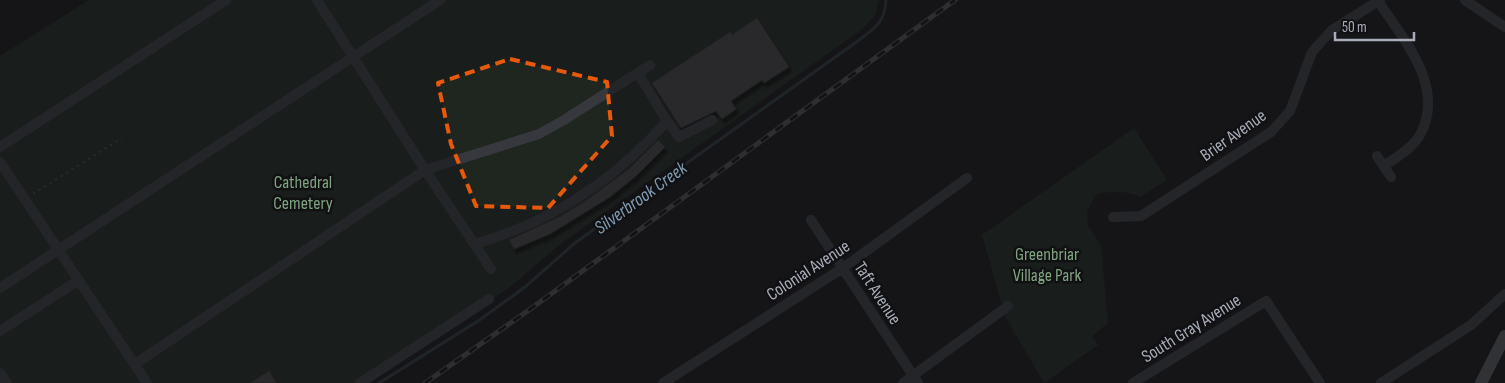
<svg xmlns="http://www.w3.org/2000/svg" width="1505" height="383" viewBox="0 0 1505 383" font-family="'Sofia Sans Condensed',sans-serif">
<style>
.green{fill:#1e261f}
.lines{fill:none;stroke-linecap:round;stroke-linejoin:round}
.stream{stroke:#2c353c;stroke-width:3}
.building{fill:#404145;stroke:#303034;filter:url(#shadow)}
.path{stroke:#3d3f44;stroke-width:2;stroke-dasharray:2.5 4;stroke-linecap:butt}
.minor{stroke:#37383d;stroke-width:10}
.major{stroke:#53555c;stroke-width:12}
.rail-casing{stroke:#4a4c52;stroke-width:5}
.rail{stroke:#111113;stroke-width:3;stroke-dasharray:9;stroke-linecap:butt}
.marked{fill:none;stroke:#e8590c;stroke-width:4;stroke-dasharray:10 6;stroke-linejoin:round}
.labels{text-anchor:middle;stroke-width:5;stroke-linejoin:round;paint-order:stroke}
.street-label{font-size:18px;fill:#a8adb8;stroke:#111113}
.park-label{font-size:18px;fill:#7fa381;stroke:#111113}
.water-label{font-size:19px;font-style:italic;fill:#7f9bb3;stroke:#111113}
</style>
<defs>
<filter id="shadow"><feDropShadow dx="2.5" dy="4.5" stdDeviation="1" flood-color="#0009"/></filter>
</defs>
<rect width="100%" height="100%" fill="#161618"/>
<path class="green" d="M89,0h790l-4,15 -11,13 -302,215 -53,45 -143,95h-366v-327z
M1134,128l33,52 -27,17c-15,-7 -28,-6 -44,-3l-9,18 1,14 13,19 7,78 -16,13 6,9 -54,38 -38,-65 -24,-83z"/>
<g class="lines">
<path class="stream" d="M379,383l99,-62 47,-34 50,-44 280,-200c18,-14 30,-19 31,-43"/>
</g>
<path class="building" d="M757,18l32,49 -25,16 -2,-3 -31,21 5,8 -14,10 -6,-8 -35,17 -29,-45 78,-51 2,3z
M658,140l7,7 -29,29 -26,21 -60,37 -36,15 -5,-9 50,-23 25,-15 46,-34z
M269,371l8,12h-27z"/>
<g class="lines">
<path class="path" d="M33,194l89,-56"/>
<path class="minor" d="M317,0l108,170 66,99
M1465,0l40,27
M1378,1c25,38 67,84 43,132 -7,14 -24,24 -37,33
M638,73l29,48 12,16 33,-17
M0,147l226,-147
M1377,156l14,21
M0,162l147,221
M1113,217l28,-1 130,-84 19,-21 22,-59 20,-22 48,-30
M811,220l107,163
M475,244c77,-22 139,-63 192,-123
M0,288l440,-288
M0,331l79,-51
M135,364l290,-194 114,-36 25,-14 86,-55
M0,373l7,10
M360,383l129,-84
M663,383l180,-115 124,-90
M903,383l105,-77
M1133,383l133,-82 54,82
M1381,383l90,-58 34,-31"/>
<path class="major" d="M1481,383l24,-47"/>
<defs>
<path id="rail" d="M425,383l104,-73 426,-310"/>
</defs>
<use href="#rail" class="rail-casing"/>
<use href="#rail" class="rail"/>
</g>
<path d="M0 0H1505V383H0ZM510,59l97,23 5,54 -64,72 -72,-2 -25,-62 -13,-61z" fill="#161618" fill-opacity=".55" fill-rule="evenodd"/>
<path class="marked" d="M510,59l97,23 5,54 -64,72 -72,-2 -25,-62 -13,-61z"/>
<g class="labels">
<g class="street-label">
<text transform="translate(1233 135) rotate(-35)" y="6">Brier Avenue</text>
<text transform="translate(808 270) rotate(-33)" y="6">Colonial Avenue</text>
<text transform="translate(878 293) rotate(57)" y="6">Taft Avenue</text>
<text transform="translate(1191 328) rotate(-32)" y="6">South Gray Avenue</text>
</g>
<g class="park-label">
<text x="303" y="188">Cathedral<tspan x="303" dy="21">Cemetery</tspan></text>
<text x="1047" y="260">Greenbriar<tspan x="1047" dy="21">Village Park</tspan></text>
</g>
<g class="water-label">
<text transform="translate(640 197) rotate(-36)" y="7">Silverbrook Creek</text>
</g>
</g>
<path d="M1335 32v8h79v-8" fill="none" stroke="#a8adb8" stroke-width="2.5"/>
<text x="1342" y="32" font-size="15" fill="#a8adb8" stroke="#111113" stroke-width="4" paint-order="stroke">50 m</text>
</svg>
